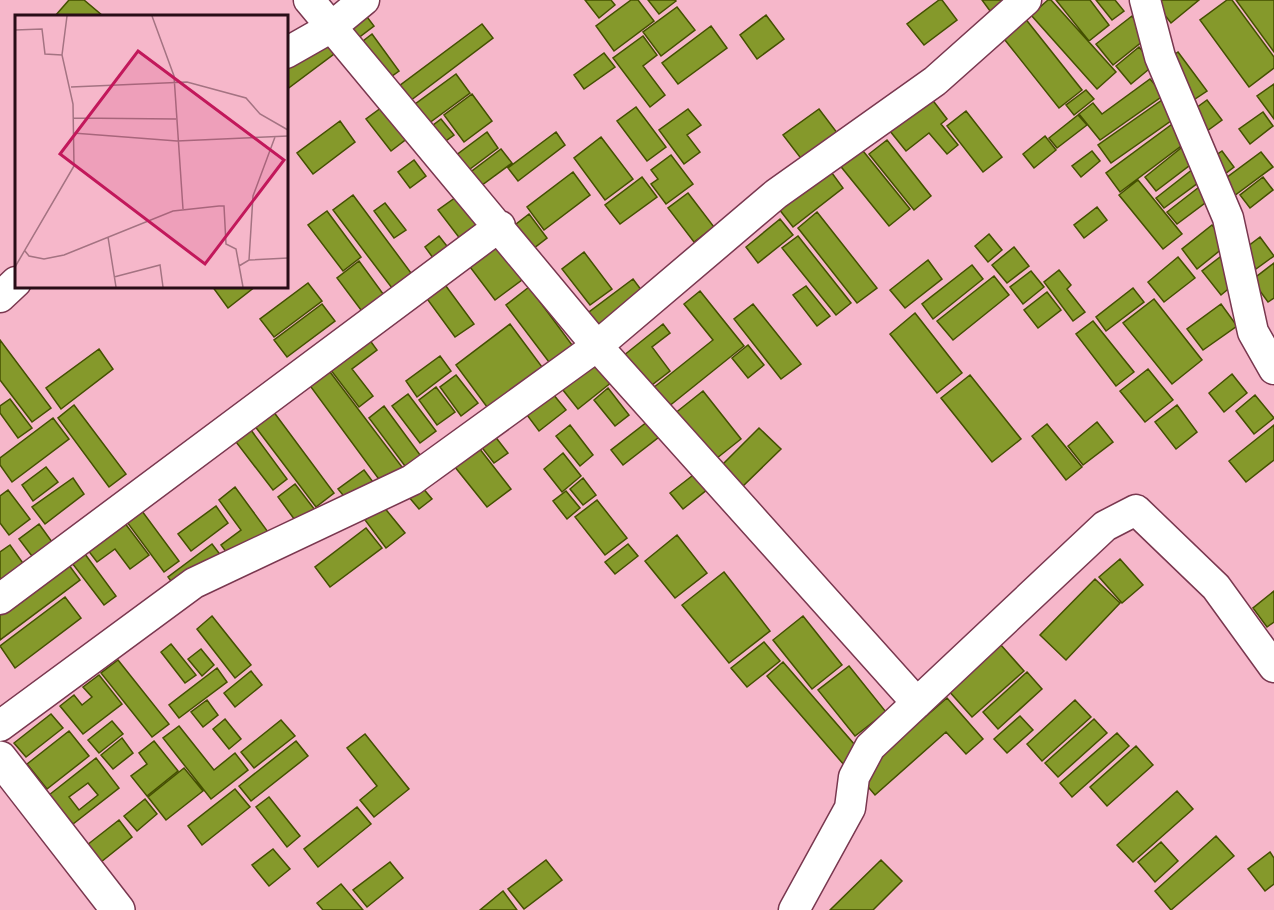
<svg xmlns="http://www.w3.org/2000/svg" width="1274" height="910" viewBox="0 0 1274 910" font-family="Commissioner,sans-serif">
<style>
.building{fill:#85992b;stroke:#445000;stroke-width:1.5;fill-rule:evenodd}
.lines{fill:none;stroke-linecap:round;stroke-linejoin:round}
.minor-casing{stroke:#79374f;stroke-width:33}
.tertiary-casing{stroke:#79374f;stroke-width:36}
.minor{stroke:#fff;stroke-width:30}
.tertiary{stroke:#fff;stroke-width:33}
.inset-road{fill:none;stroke:#a47382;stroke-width:1.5}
.view{fill:#c2185b;fill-opacity:0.15;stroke:#c2185b;stroke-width:3}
.inset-edge{fill:none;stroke:#290d17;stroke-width:3}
</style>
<rect width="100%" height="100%" fill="#f6b7ca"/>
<path class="building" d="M69,0h15l19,16h-48z
M585,0h26l4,5 -16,13z
M631,0h7l16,21 -40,30 -18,-25z
M648,0h27l1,1 -17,13z
M939,0h3l15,20 -33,25 -17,-21z
M982,0h32l-21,15z
M1048,0h3l65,72 -19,17 -66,-74z
M1056,0h34l19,25 -20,16z
M1096,0h19l9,11 -12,9z
M1153,0h46l-28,23z
M1227,0h5l42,57v11l-25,19 -49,-67z
M1236,0h38v52z
M677,7l18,23 -34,26 -18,-24z
M361,9l13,17 -25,19 -13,-18z
M766,15l18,24 -27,20 -17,-24z
M1132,16l16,21 -35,28 -17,-21z
M1024,17l58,73 -23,18 -58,-73z
M482,24l11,14 -91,69 -11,-15z
M711,26l16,22 -49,36 -16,-21z
M372,34l27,37 -18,13 -27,-36z
M321,36l13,18 -48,36v-28z
M643,36l14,19 -14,11 22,29 -15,12 -37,-49z
M1139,47l15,18 -23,19 -15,-18z
M1178,52l29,39 -12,8 -28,-39z
M604,53l11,14 -31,22 -10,-14z
M456,74l14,19 -49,36 -14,-19z
M1150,79l14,16 -64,45 -21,-26 14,-11 9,11z
M1274,84v35l-17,-23z
M1086,90l8,9 -20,16 -8,-10z
M472,94l20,27 -28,21 -20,-27z
M931,98l16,21 -6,5 17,21 -11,9 -18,-21 -23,18 -16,-20z
M1162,100l13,18 -64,45 -13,-18z
M1207,100l15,20 -15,11 -15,-20z
M389,102l24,32 -22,17 -25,-32z
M636,107l30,40 -19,14 -30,-40z
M688,109l13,16 -14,10 13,17 -16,12 -25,-34z
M819,109l19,25 -35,27 -20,-26z
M966,111l36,46 -19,15 -36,-46z
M1263,112l10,14 -23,18 -11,-15z
M1078,115l9,10 -30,23 -8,-10z
M441,119l13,16 -14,10 -12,-16z
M340,121l15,21 -42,32 -16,-21z
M1175,122l14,18 -69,52 -14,-19z
M487,132l11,16 -36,27 -11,-16z
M556,132l9,13 -47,36 -10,-13z
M1045,136l11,14 -22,18 -11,-14z
M601,137l32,42 -28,21 -31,-42z
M887,140l44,56 -17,14 -45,-56z
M1186,144l12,15 -42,32 -11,-14z
M859,146l51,63 -21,17 -51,-63z
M501,149l11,14 -38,28 -10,-14z
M1092,151l8,10 -19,16 -9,-11z
M1222,151l12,16 -13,10 -12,-17z
M1261,152l12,15 -39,29 -12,-15z
M671,155l22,29 -27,20 -15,-20 7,-5 -7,-9z
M414,160l12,16 -16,12 -12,-16z
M829,169l14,19 -50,39 -14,-18z
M1193,169l9,11 -38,28 -8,-10z
M573,172l17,23 -46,35 -17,-23z
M642,177l15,20 -37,27 -15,-19z
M1263,177l10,13 -23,18 -10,-13z
M1138,180l44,54 -19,15 -44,-54z
M1203,184l10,13 -36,27 -10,-12z
M688,193l26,34 -20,15 -26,-34z
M353,195l61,82 -19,15 -62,-82z
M459,195l23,30 -21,15 -23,-30z
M385,203l21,27 -12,8 -20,-27z
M1097,207l10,13 -23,18 -10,-13z
M327,211l34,46 -18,14 -35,-46z
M817,212l60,76 -20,15 -59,-75z
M529,214l18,24 -22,17 -18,-24z
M780,219l13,16 -35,28 -12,-16z
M1212,225l16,19 -31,25 -15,-20z
M499,233l31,41 -35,26 -31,-41z
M989,234l13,16 -14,12 -13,-16z
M439,236l15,19 -15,11 -14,-19z
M798,236l53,67 -15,12 -54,-67z
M1260,237l14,19 -18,13 -13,-19z
M1014,247l15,19 -22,17 -15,-18z
M584,252l28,37 -22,16 -28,-36z
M1178,257l17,21 -31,24 -16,-20z
M1220,257l18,24 -17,14 -19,-24z
M928,260l14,19 -37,29 -15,-18z
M359,261l30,41 -22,16 -30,-40z
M1274,263v35l-6,4 -16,-22z
M972,265l11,14 -50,40 -11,-15z
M1059,270l12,15 -4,4 18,23 -12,9 -29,-39z
M1031,271l13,16 -21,17 -13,-17z
M994,276l15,19 -56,45 -16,-19z
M633,279l12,16 -48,36 -12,-16z
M443,282l31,42 -19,13 -30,-41z
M308,283l14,18 -48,36 -14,-18z
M212,286h44l-28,22z
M806,286l24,30 -13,10 -24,-31z
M529,287l46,62 -23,17 -46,-61z
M1133,288l11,14 -38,29 -10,-14z
M700,291l44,55 -76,61 -15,-19 60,-48 -29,-36z
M1047,292l14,18 -23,18 -14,-18z
M1154,299l48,61 -30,24 -49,-61z
M322,304l13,17 -48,36 -13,-17z
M753,304l48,60 -20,15 -47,-60z
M1221,304l16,22 -34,24 -16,-21z
M915,313l47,60 -25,20 -47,-59z
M1093,321l41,51 -18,14 -40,-52z
M510,324l35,47 -55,40 -34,-46z
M663,324l7,9 -18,14 18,24 -22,17 -25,-32z
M366,335l11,15 -25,19 21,27 -14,11 -32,-42z
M0,340l51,68 -19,14 -32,-42z
M748,345l16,20 -16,13 -16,-20z
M99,349l14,20 -52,40 -15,-21z
M598,354l19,24 -39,31 -19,-24z
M440,356l11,15 -34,26 -11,-16z
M327,368l75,99 -21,15 -73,-99z
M1148,369l25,31 -28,22 -25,-31z
M1232,374l15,19 -23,19 -15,-19z
M456,375l22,28 -17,13 -21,-29z
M970,375l51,64 -29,23 -51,-64z
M436,387l19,25 -18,13 -18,-25z
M608,388l21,27 -14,11 -21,-26z
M703,391l38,48 -29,23 -38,-48z
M408,394l28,37 -16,12 -28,-37z
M553,394l13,16 -27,21 -12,-16z
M1255,395l19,23 -20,16 -18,-23z
M10,399l22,29 -14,10 -18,-25v-7z
M74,405l52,69 -17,13 -51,-69z
M1177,405l20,27 -21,17 -21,-27z
M384,406l42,57 -15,11 -42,-56z
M273,411l61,82 -18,14 -62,-82z
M656,415l12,15 -45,35 -12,-15z
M53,418l16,21 -57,43 -12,-17v-7z
M1097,422l16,20 -30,23 -15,-19z
M1047,424l35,43 -16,13 -34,-44z
M570,425l23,30 -13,11 -24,-30z
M1274,425v35l-28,22 -17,-21z
M248,426l39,53 -14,11 -40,-52z
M759,428l22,21 -41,40 -21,-21z
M494,435l14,18 -14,10 -14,-18z
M479,448l32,41 -24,18 -32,-40z
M563,453l18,23 -19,16 -18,-23z
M46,467l12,15 -25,19 -11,-16z
M701,469l12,16 -30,24 -13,-16z
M364,470l12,16 -25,19 -13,-16z
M73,478l11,16 -39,30 -13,-17z
M583,478l13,17 -13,10 -13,-16z
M416,480l16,19 -13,10 -16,-19z
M295,484l23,30 -18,13 -22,-30z
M235,487l33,45 -36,28 -11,-15 20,-15 -22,-30z
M8,490l22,29 -21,16 -9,-12v-27z
M566,491l14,17 -13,11 -14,-18z
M597,500l30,38 -22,17 -30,-38z
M216,506l12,17 -37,28 -13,-17z
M383,506l22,27 -19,15 -21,-28z
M139,507l40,54 -15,11 -40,-54z
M121,518l28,37 -19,14 -15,-20 -18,13 -13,-17z
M39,524l21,29 -19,15 -22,-29z
M366,528l16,20 -52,39 -15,-20z
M677,535l30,38 -32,25 -30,-37z
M212,544l10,13 -44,34 -10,-14z
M628,544l10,12 -23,18 -10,-12z
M10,545l20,28 -22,16 -8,-11v-26z
M82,550l34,46 -12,9 -35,-46z
M63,557l17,23 -80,60v-36z
M1120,559l23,26 -21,18 -23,-26z
M724,572l46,59 -41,32 -47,-58z
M1095,579l25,24 -54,57 -26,-25z
M1274,591v31l-7,5 -14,-19z
M65,597l16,21 -66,50 -15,-22z
M212,616l39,49 -16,13 -38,-49z
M803,616l39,49 -30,24 -39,-49z
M764,642l16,19 -33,26 -16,-19z
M171,644l25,31 -11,8 -24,-31z
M1000,644l24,27 -52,46 -24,-27z
M201,649l13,16 -12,11 -14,-17z
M118,660l51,64 -17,13 -51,-64z
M783,662l78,90 -16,14 -78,-90z
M849,666l37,46 -31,24 -37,-46z
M217,668l10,14 -48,36 -10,-13z
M251,671l11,14 -27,22 -11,-14z
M1027,672l15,17 -44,40 -15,-17z
M99,675l23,29 -39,30 -23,-28 14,-11 8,10 10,-8 -9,-10z
M947,698l36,41 -17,15 -20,-22 -71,63 -17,-20z
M207,700l11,15 -15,12 -12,-15z
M1075,700l16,17 -49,44 -15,-17z
M51,714l12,14 -37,29 -12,-14z
M1020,716l13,14 -26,23 -13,-14z
M225,719l16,20 -12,10 -16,-20z
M1094,719l13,14 -49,44 -13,-14z
M281,720l14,16 -41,32 -13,-16z
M112,721l11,13 -24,19 -11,-13z
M179,726l35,44 21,-17 13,17 -37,29 -48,-61z
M69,731l20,25 -42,33 -20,-25z
M1117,733l12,13 -57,51 -12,-14z
M365,734l44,55 -35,28 -14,-17 17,-14 -30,-38z
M122,738l11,15 -20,16 -12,-14z
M154,741l24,30 -31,25 -16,-20 16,-12 -8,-11z
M296,741l12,15 -57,45 -12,-15z
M1136,746l17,19 -46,41 -17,-19z
M96,758l23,30 -46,36 -24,-29zM88,783l10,12 -19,15 -10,-13z
M184,768l19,23 -37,29 -18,-23z
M235,789l15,18 -48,38 -14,-19z
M1177,791l16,18 -60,53 -16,-17z
M269,797l31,39 -13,11 -31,-40z
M145,799l12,15 -20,17 -13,-15z
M357,807l14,17 -53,43 -14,-18z
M119,820l13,17 -31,25 -14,-17z
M1216,836l18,20 -63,54 -16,-19z
M1161,842l17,19 -23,21 -17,-20z
M273,849l17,20 -21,17 -17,-21z
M1270,852l4,6v26l-9,7 -17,-22z
M546,860l16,20 -38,29 -16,-20z
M881,860l21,21 -29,29h-43z
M390,862l13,16 -36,29 -14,-17z
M341,884l22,26h-40l-6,-7z
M503,891l14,19h-37z"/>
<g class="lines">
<defs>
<path id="minor" d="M309,0l288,346 320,357
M1145,0l15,57 68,161 25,114 21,37
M286,53l44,-25 34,-28
M0,297l16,-15
M0,599l500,-373
M0,726l194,-143 218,-103 185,-134 179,-152 159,-113 91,-81
M794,910l56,-102 4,-31 16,-30 235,-221 31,-16 80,77 58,80"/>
<path id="tertiary" d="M0,758l118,152"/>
</defs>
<use href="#minor" class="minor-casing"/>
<use href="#tertiary" class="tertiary-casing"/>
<use href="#minor" class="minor"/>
<use href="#tertiary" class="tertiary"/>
</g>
<g transform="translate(15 15)">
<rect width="273" height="273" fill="#f6b7ca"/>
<path class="inset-road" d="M137,1l22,60 9,133M0,15l27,-1 3,25 17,1M56,72l116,-5 59,16 14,16 28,16M58,103l103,1M58,118l104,8 111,-5M93,222l8,50M10,236l4,5 15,3 20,-4 109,-44 46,-5h5l2,38 10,5 7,38M234,245l4,-64 22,-59M224,251l10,-6 39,-2M0,252l59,-101 -1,-62 -11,-49 5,-39M99,262l46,-12 3,22"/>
<path class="view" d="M123,36l146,109 -79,104 -145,-110z"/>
<rect width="273" height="273" class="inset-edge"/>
</g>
</svg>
